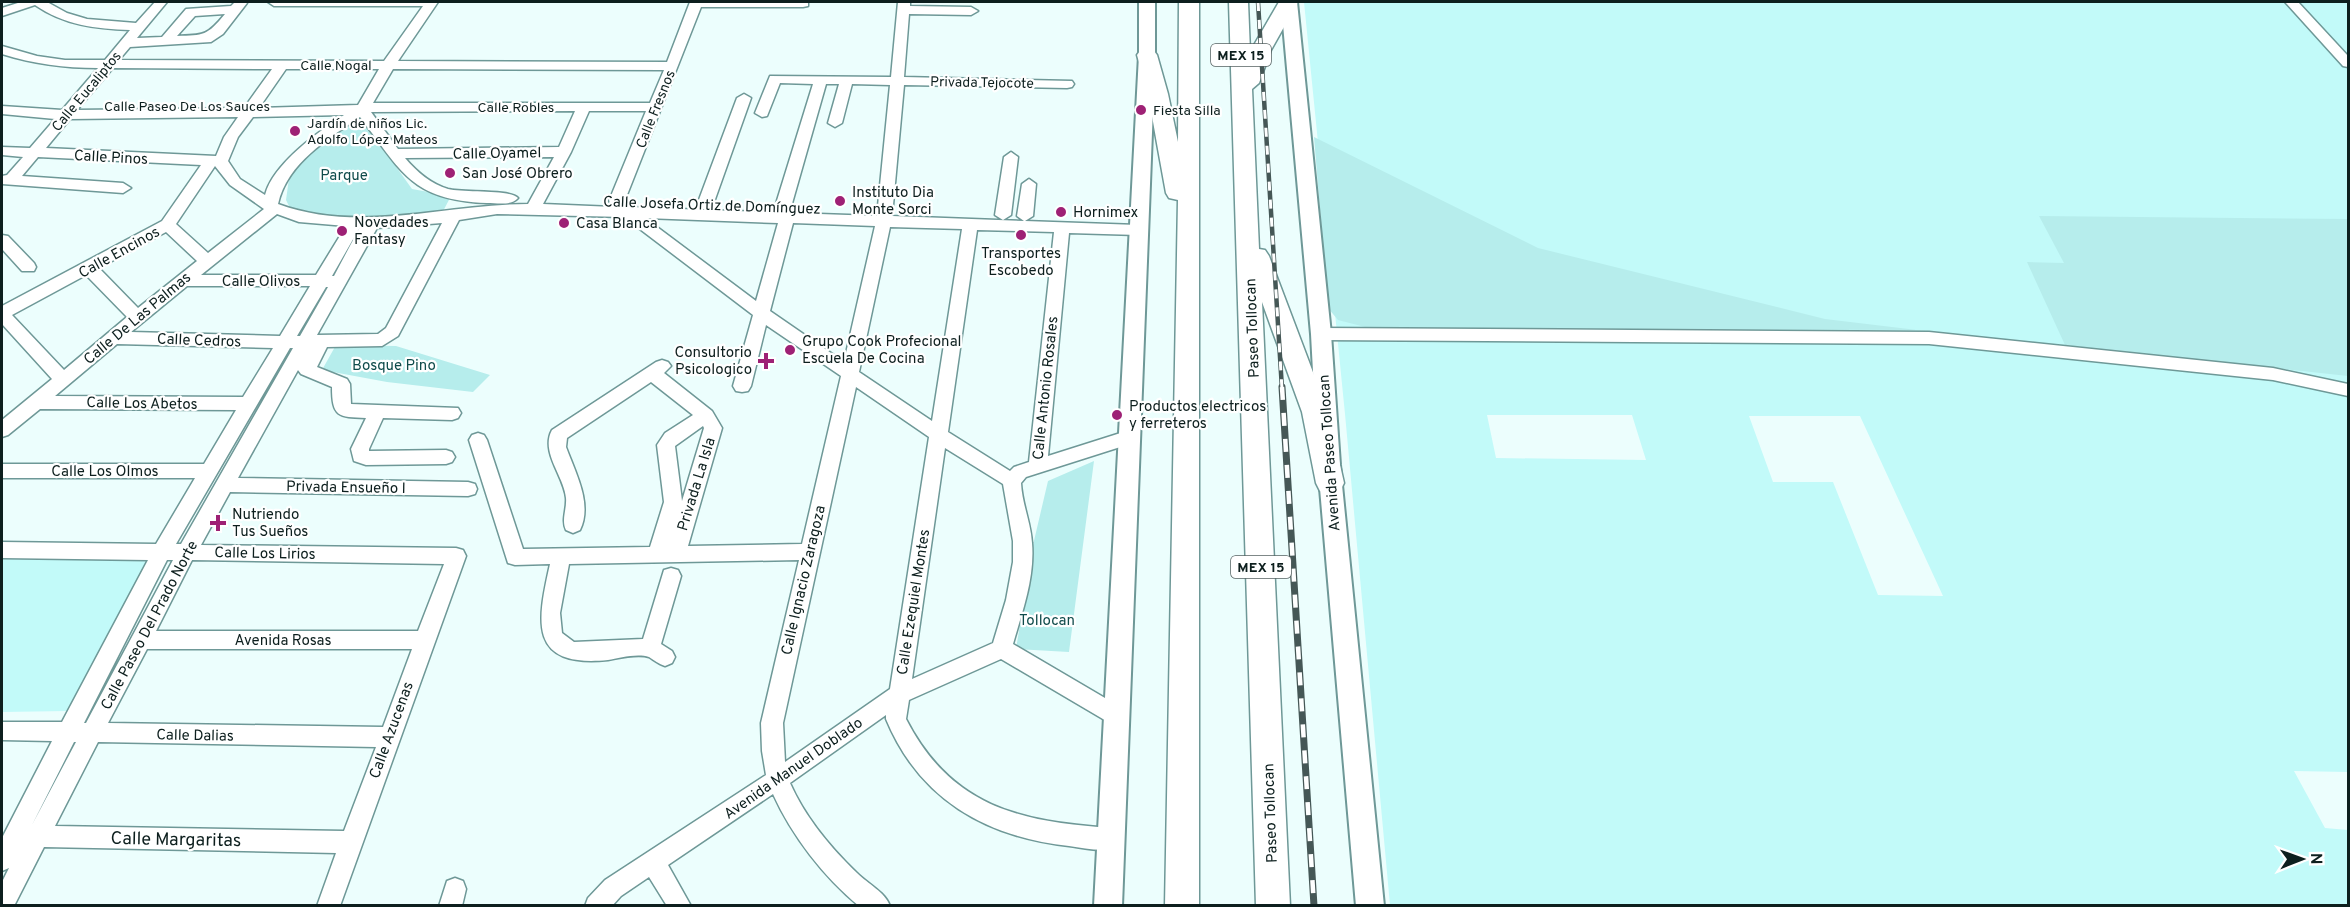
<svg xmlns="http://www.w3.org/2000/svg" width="2350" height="907" viewBox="0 0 2350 907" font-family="Overpass,sans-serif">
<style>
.built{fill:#c2faf9;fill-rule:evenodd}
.green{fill:#b6edec}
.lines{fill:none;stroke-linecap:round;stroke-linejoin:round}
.minor-casing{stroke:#6e9897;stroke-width:3}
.major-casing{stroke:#6e9897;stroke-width:4}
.highway-casing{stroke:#6e9897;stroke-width:3}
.minor{fill:#fff;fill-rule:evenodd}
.major{fill:#fff;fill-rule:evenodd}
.highway{fill:#fff;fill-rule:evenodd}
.rail-far1-casing{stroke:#455756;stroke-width:4.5}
.rail-casing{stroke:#455756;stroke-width:7}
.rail-far1{stroke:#fff;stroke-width:3;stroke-dasharray:9;stroke-linecap:butt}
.rail{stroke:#fff;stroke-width:4.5;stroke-dasharray:13;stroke-linecap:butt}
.poi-dot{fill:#9e2175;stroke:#fff;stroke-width:2}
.labels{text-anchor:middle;stroke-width:4.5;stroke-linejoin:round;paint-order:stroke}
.shield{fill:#fff;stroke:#566262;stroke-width:1.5}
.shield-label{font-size:14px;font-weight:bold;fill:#0d1f1e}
.far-street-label{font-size:14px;fill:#0d1f1e;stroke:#fff}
.far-poi-label{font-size:14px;fill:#0d1f1e;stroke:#fff;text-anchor:start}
.street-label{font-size:15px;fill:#0d1f1e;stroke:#fff}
.poi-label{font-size:15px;fill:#0d1f1e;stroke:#fff;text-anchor:start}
.park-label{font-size:15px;fill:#0f4b4b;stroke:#fff}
.near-street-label{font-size:18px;fill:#0d1f1e;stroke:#fff}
</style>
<rect width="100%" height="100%" fill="#ecfefd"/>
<path class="built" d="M1304,2h1044v770l-54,-1 31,57 23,2v75h-958l-45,-491zM1487,415h145l14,45 -150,-2zM1749,416h111l83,180 -65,-1 -45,-113h-60z
M150,555l-82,156 -66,1v-155z"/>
<path class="green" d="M357,112l55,77 39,7 -11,21 -52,5 -95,-8 -7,-14 5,-36z
M1314,137l224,111 287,71 92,11 -548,-2 -31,-8 -10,-12z
M2039,216l309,3v157l-283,-31 -38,-83 37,1z
M336,345l60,1 94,29 -17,17 -86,-10 -65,-12z
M1094,461l-25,191 -53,-3 17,-104 15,-64z"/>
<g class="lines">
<defs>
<path id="minor" d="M21,2h26l20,11 20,6 49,4 19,-21h12l-30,36 25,-1 24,-28 45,-3 4,-4 12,1 -24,31 -12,8 -81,5 -11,13 265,1 39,-55h-149l-6,-4h170l-40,59 269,1 23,-60h118v4l-5,1h-102l-76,193 6,7 74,3 -8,-5 40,-107 7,-4 7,4 -38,107 -8,5 172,6 13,-131 -38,-1 -10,39 -7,4 -7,-4 11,-39h-13l-35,123 -8,5 -8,-5 38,-123 -33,-1 -13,33 -5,1 -7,-4 15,-37 121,1 7,-75h12v4l61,1 7,4 -7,4 -62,-1 -5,63 168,4 2,3 -2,3 -5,1 -163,-3 -12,131 132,5 -7,-5 5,-32 7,-5 7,5 -3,32 -8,5 113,4 8,5 -8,5 -69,-2 -21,223 82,-26 6,2 3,5 -3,5 -110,35 -5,6c1,21 10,40 11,60 3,35 -10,69 -19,101l109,64 3,7 -3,7 -7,2 -7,-2 -107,-63 -92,41 -3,19c45,88 115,103 205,109l8,3 3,8 -3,8c-15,6 -34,1 -50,-1 -83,-9 -150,-47 -183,-127v-4l-96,68c15,34 41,65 67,90 11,11 28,19 33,33h-31c-35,-29 -67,-70 -86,-112l-105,71 23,41h-24l-18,-29 -28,19 -9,10h-27l3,-8 17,-18 161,-105 -4,-24 -1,-28 38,-163 -230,4 -9,49 2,20 12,9 69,-3 21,-69 7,-2 7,2 3,6 -20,68 11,7 3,6 -3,6 -7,3c-6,-2 -11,-6 -16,-9 -12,-4 -30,1 -41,3 -80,8 -71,-38 -58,-96l-35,1 -7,-2 -39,-123 3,-5 6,-2 6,2 3,5 36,109 127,-2 14,-45 -7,-57 8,-12 28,-18 -42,-33 -84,56 -1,9c9,25 27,57 14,83l-7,3 -7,-3c-5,-10 1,-21 0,-32 -2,-22 -26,-46 -14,-68l104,-68 6,-2 6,2 3,4 -7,7 48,38 10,17 -34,118 114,-2 39,-168 -75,-51 -15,61 -3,5 -6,1 -6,-1 -3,-5 20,-71 -129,-98 -127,-3 -38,6 -61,116 -16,10 -55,1 -10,20 30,12 3,5 1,20 107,4 3,5 -3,5 -6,2 -69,-2 -14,31v2l77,-1 6,2 3,5 -3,5 -6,2 -80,1 -12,-4 -3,-12 15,-31c-28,-1 -34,-1 -34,-31l-31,-13 -3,-4 5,-9 -65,117 230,4 7,2 2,5 -2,5 -7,2 -238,-4 -29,53 255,3 7,2 3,6 -126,350h-23l19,-53 -292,-6 -30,59h-12v-24l7,-14 -7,3v-33l50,-97 -50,-1v-18h60l86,-162 -146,-2v-16l154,2 39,-66h-193v-14h202l32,-54 -196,-1 -32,26 -6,2v-17l50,-41 -50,-55v-18l160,-85 39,-56 -163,-8 -16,19 101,7 8,5 -8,5 -121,-9v-8l5,-1 16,-18 -21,-2v-8l28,1 25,-29 -53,-5v-8l60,4 36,-42c-34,0 -64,-4 -96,-14v-8l35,10 28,4h40l25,-30c-34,-1 -66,-5 -95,-25l-33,11v-8zM225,14c-18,22 -21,21 -48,22l18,-20zM113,68l159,1 -28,39 -167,2zM286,69h93l-21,36 -99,3zM393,69l271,1 -14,33h-277zM575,111l-16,36 -161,2 -27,-37zM589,111h57l-37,90 5,6 -71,-3 28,-52zM344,115c-26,17 -71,49 -79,80l-25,-16 -12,-18 10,-24 15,-20zM238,117l-14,20 -8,19 -170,-8 24,-29zM360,117c42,55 51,83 127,86 10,0 24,3 31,-5 -8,-9 -55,-5 -70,-9 -17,-5 -31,-17 -43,-31l149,-1 -26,47c-83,0 -169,30 -250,0 9,-41 50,-65 82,-87zM215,166l15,19 34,24 -56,44 -32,-29zM277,214l22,8 47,4 -30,49h-115zM645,218l133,5 -22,78zM442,223l-56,105 -8,6 -61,1 60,-107zM793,223l82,3 -31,136 -74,-51zM360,227l-26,49h-2zM890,227l72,2 -30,192 -73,-49zM977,230l77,2 -25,230 -15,5 -4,4 -62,-39zM166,232l31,29 -59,47 -39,-40zM86,275l41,42 -63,53 -52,-55zM187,286h123l-30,50 -149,-4zM326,287h2l-28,49h-3zM117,344l156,4 -30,49 -188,-1zM290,348h3l-112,196h-5zM856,387l73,50 -39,252 -105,73 -2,-39zM703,426l1,2 -22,73 -7,-55zM945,448l58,36 10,57v21l-7,38 -13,43 -81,36zM167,560h6l-87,163h-2zM192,560l252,4 -26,67h-262zM147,649h265l-29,78 -275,-4zM74,742h2l-44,83zM98,742l278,5 -32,84 -289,-5z
M2285,2h13l50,54v11l-5,-1z
M1011,152l7,5 -7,58 -8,5 -8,-5 9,-58z
M2,235l6,1 26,27 2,4 -2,4h-12l-20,-22z
M1321,328l608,4 344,36 75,16v12l-75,-16 -344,-36 -608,-4 -6,-2 -2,-4 2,-4z
M455,878l8,3 3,8 -4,17h-23l8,-25z"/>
<path id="major" d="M1139,2h16v53l-33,851h-28l45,-851z
M1281,2h16l34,332 9,131 44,441h-28l-38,-441 -7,-131z"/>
<path id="highway" d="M1179,2h20v904h-34l13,-706 -9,-2 -3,-5 -18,-99 -11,-39 3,-4h14l3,4 11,39 10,48z
M1229,2h19l2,50 29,-50h19l-27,48 -12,33 -7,6 7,160 6,1 4,6 59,156 16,71 -4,8 -10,3 -10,-3 -4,-8 -14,-71 -40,-110 28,604h-34z"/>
</defs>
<use href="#minor" class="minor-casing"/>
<use href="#major" class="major-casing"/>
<use href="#highway" class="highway-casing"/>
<use href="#minor" class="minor"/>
<use href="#major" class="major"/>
<use href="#highway" class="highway"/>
<defs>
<path id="rail-far1" d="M1258,2l24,387"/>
<path id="rail" d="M1282,387l32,519"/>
</defs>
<use href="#rail-far1" class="rail-far1-casing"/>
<use href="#rail" class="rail-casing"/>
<use href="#rail-far1" class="rail-far1"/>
<use href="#rail" class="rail"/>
</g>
<g class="poi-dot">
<circle cx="1141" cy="110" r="6"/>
<circle cx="295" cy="131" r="6"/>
<circle cx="450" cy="173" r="6"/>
<circle cx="840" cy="201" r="6"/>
<circle cx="1061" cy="212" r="6"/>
<circle cx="564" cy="223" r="6"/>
<circle cx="342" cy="231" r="6"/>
<circle cx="1021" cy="235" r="6"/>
<circle cx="790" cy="350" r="6"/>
<path d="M763 352h6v6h6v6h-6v6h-6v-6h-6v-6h6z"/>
<circle cx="1117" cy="415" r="6"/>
<path d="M215 514h6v6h6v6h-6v6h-6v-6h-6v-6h6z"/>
</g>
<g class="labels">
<g class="shield">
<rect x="1211" y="44" width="60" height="22" rx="4.5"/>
<rect x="1231" y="556" width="60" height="22" rx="4.5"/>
</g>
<g class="shield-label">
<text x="1241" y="60">MEX 15</text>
<text x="1261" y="572">MEX 15</text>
</g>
<g class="far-street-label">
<text x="336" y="70">Calle Nogal</text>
<text transform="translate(982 82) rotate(1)" y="5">Privada Tejocote</text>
<text transform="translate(86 91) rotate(-50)" y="5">Calle Eucaliptos</text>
<text x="187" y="111">Calle Paseo De Los Sauces</text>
<text x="516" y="112">Calle Robles</text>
<text transform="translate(655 109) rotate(-68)" y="5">Calle Fresnos</text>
</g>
<g class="far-poi-label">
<text x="1153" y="115">Fiesta Silla</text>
<text x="307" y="128">Jardín de niños Lic.<tspan x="307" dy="16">Adolfo López Mateos</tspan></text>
</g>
<g class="street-label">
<text transform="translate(497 153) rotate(-1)" y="5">Calle Oyamel</text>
<text transform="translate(111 157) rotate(3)" y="5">Calle Pinos</text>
<text transform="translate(712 205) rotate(2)" y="5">Calle Josefa Ortiz de Domínguez</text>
<text transform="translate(119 252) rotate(-29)" y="5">Calle Encinos</text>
<text x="261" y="286">Calle Olivos</text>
<text transform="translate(137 318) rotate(-40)" y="5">Calle De Las Palmas</text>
<text transform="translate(1252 328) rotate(-92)" y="5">Paseo Tollocan</text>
<text transform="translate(199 340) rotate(2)" y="5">Calle Cedros</text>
<text transform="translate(1045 388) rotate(-84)" y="5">Calle Antonio Rosales</text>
<text transform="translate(142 403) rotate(1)" y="5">Calle Los Abetos</text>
<text transform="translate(1329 453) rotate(-94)" y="5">Avenida Paseo Tollocan</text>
<text x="105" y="476">Calle Los Olmos</text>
<text transform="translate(696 484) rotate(-73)" y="5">Privada La Isla</text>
<text transform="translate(346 487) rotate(1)" y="5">Privada Ensueño I</text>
<text transform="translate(265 553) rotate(1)" y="5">Calle Los Lirios</text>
<text transform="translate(803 580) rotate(-77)" y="5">Calle Ignacio Zaragoza</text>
<text transform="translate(913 602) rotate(-81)" y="5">Calle Ezequiel Montes</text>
<text transform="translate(149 625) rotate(-62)" y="5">Calle Paseo Del Prado Norte</text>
<text x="283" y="645">Avenida Rosas</text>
<text transform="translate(391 730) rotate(-70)" y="5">Calle Azucenas</text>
<text transform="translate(195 735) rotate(1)" y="5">Calle Dalias</text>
<text transform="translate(793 768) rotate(-35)" y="5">Avenida Manuel Doblado</text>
<text transform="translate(1270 813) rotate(-92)" y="5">Paseo Tollocan</text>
</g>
<g class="poi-label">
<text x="462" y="178">San José Obrero</text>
<text x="852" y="197">Instituto Dia<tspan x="852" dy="17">Monte Sorci</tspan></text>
<text x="1073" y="217">Hornimex</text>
<text x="354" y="227">Novedades<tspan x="354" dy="17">Fantasy</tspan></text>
<text x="576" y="228">Casa Blanca</text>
<text x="1021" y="258" text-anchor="middle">Transportes<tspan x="1021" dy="17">Escobedo</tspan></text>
<text x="802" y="346">Grupo Cook Profecional<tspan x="802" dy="17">Escuela De Cocina</tspan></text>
<text x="752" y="357" text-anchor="end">Consultorio<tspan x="752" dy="17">Psicologico</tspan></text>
<text x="1129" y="411">Productos electricos<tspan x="1129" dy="17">y ferreteros</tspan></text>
<text x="232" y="519">Nutriendo<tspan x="232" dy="17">Tus Sueños</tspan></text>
</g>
<g class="park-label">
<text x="344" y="180">Parque</text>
<text x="394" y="370">Bosque Pino</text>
<text x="1047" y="625">Tollocan</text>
</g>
<g class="near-street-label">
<text transform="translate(176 839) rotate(1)" y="6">Calle Margaritas</text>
</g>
</g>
<rect width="2350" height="907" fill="none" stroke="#0d1f1e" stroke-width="6"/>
<g transform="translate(2302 859) rotate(89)" stroke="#ffffff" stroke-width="4.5" paint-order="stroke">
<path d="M0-4.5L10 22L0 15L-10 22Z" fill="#0d1f1e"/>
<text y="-9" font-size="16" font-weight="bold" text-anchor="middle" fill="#0d1f1e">N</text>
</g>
</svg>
